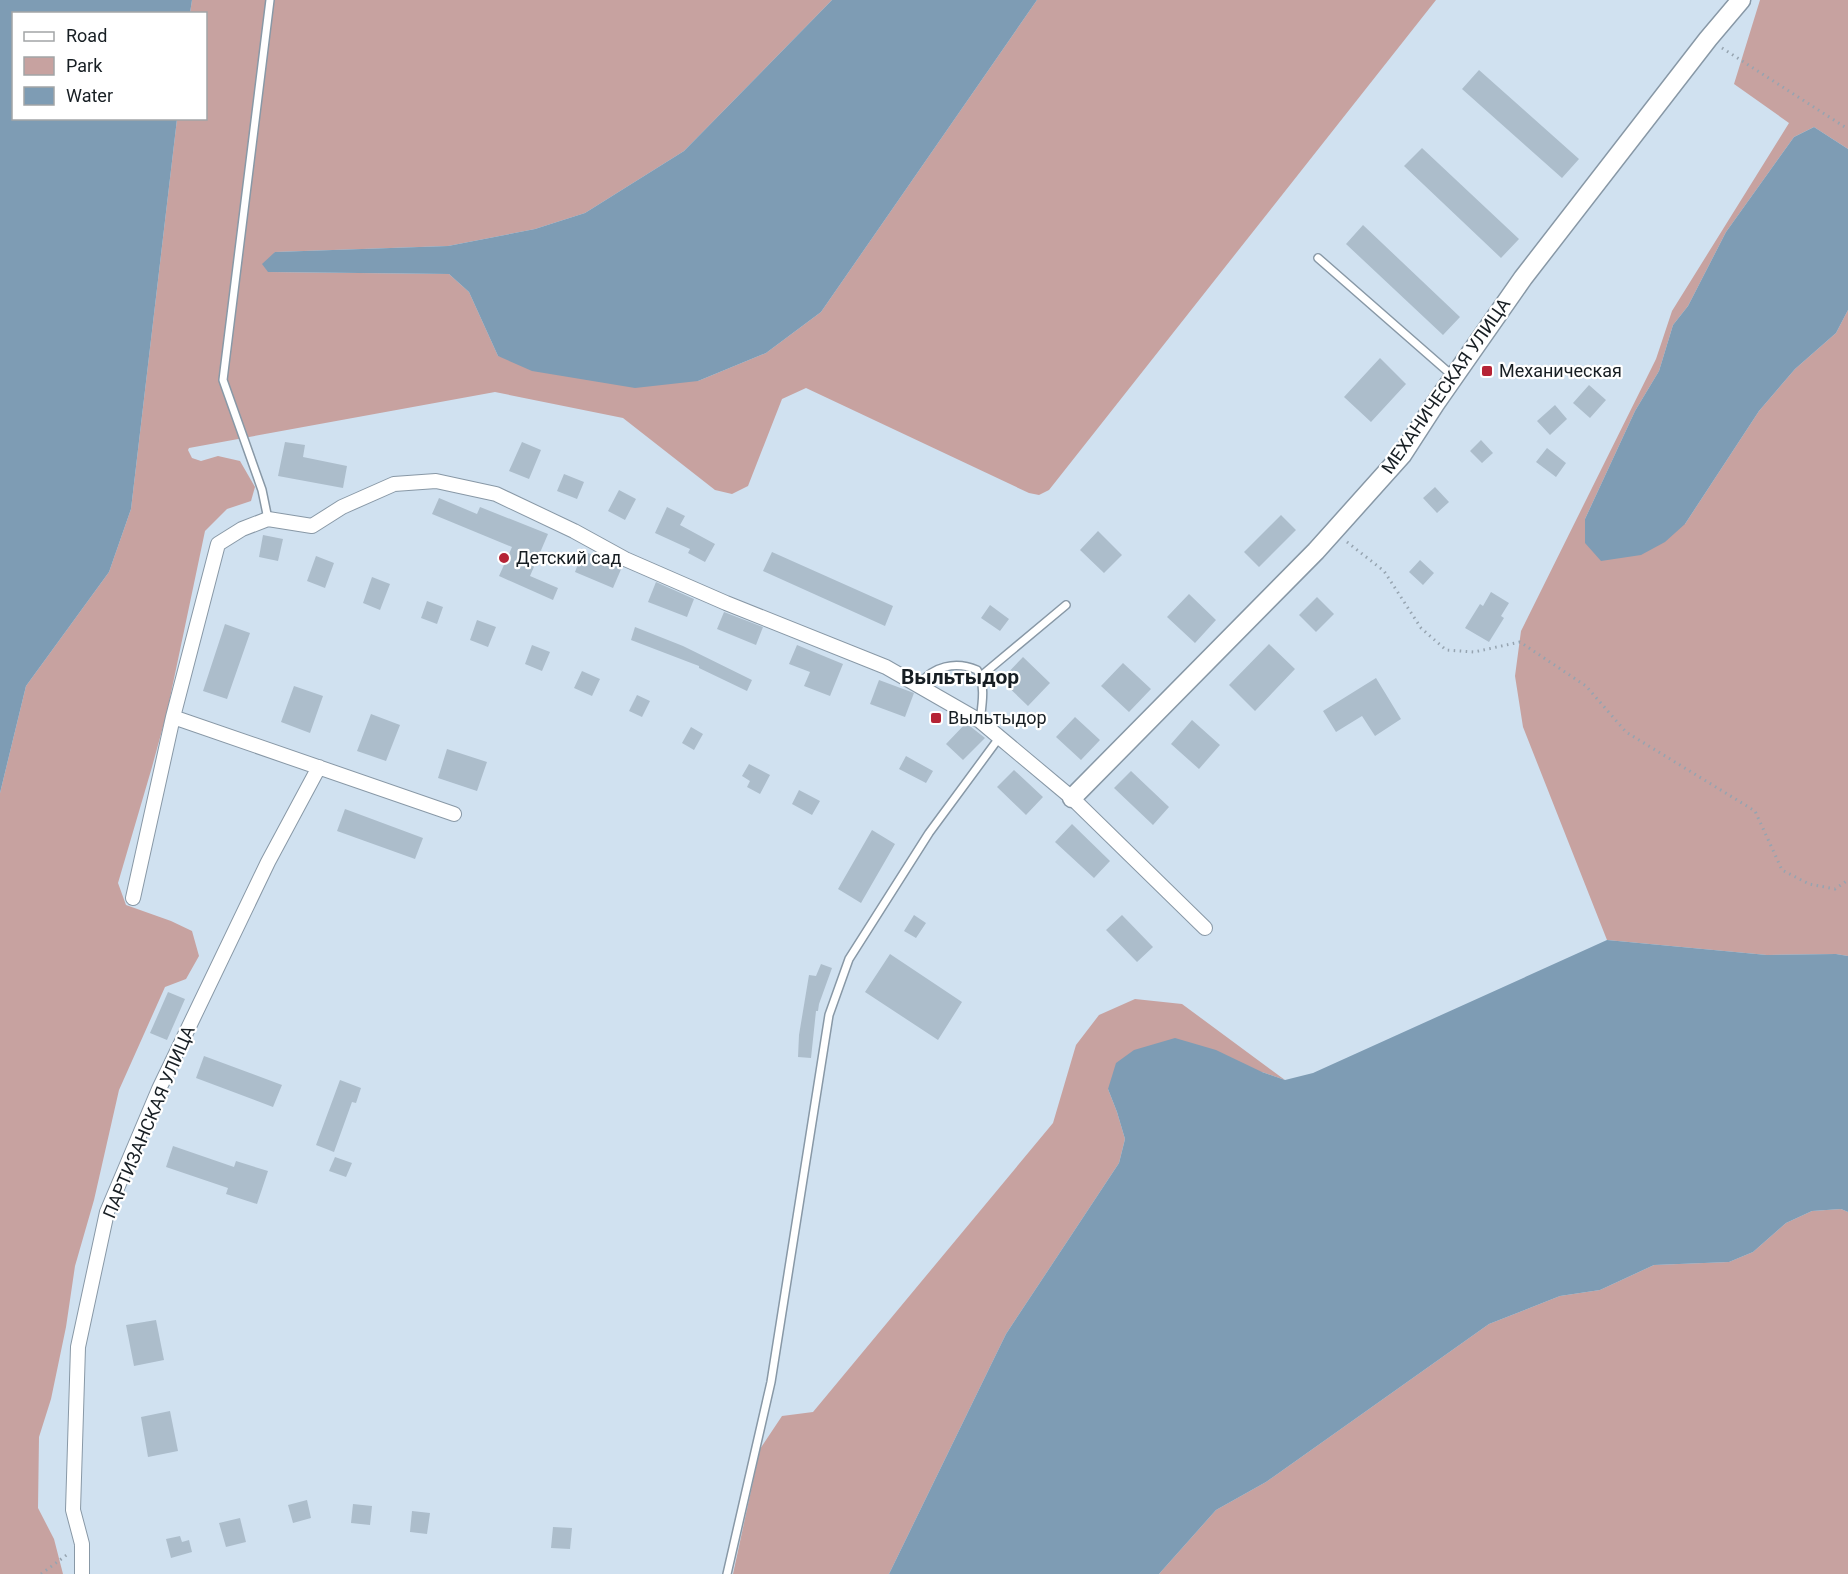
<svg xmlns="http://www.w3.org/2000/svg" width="1848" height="1574" viewBox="0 0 1848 1574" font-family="Roboto,sans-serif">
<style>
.green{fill:#c7a2a0}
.water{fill:#7e9cb4}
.building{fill:#acbdcb}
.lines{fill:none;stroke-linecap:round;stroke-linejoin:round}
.service-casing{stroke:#8898a6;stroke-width:10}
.minor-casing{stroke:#8898a6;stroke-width:16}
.tertiary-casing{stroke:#8898a6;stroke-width:21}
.path{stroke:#96a4b0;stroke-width:3;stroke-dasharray:1.5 4.5;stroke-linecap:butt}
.service{stroke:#fff;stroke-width:7}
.minor{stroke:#fff;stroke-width:14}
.tertiary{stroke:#fff;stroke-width:18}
.poi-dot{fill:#b52335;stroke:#fff;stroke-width:2}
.labels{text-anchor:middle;stroke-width:4.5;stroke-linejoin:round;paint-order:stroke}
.poi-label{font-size:18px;fill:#171e23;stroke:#fff;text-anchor:start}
.street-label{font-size:18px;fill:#171e23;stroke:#fff}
.quarter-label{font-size:21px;font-weight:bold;fill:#171e23;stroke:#fff}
</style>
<rect width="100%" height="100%" fill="#d0e1f0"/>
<path class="green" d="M192,0h640l-148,151 -99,62 -50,16 -87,17 -173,6 -7,20 181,2 20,18 29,64 200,25 68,-28 55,-41 216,-312h399l-387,490 -10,5 -10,-2 -223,-105 -24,11 -34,87 -16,8 -17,-4 -92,-72 -128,-26 -306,56 -1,2 4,8 9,3 17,-5 22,5 15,26 -4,14 -24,8 -22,22 -38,181 -15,55 -34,116 8,22 45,16 21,10 7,25 -13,23 -21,8 -46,103 -25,110 -19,66 -9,61 -15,72 -12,38 -1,71 16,31 9,35h-63v-781l26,-107 83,-114 22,-63 46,-390 29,-1v-104l-16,-1z
M1760,0h88v149l-34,-22 -20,10 -68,95 -38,74 -15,19 -14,46 -24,40 -50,108 100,5 74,-113 36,-42 41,-36 12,-23v646l-12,-2 -69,1 -160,-15 -84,-213 -8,-51 6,-45 135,-272 16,-48 117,-188 -55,-39z
M1135,999l47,5 103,76 -23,-8 -154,17 9,23 8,27 -6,24 -113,171 -117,240h-156l27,-125 22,-33 31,-4 240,-289 23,-78 23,-30z
M1841,1209l7,3v362h-689l57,-64 50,-28 223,-158 71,-28 40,-6 54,-25 75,-3 24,-10 33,-29 26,-12z"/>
<path class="water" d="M0,0h192l-2,13 -176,1v104l163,1 -46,390 -22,63 -83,114 -26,107z
M832,0h205l-216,312 -55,41 -68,28 -63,7 -103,-17 -34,-15 -29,-64 -20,-18 -181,-2 -6,-8 13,-12 173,-6 87,-17 50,-16 99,-62z
M1814,127l34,22v161l-12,23 -41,36 -36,42 -74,113 -20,18 -24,13 -40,6 -16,-18v-24l50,-108 24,-40 14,-46 15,-19 38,-74 68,-95z
M1607,940l160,15 69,-1 12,2v256l-7,-3 -29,2 -26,12 -33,29 -24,10 -75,3 -54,25 -40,6 -71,28 -223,158 -50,28 -57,64h-270l117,-240 113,-171 6,-24 -8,-27 -9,-23 8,-26 18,-13 41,-12 41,12 46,22 23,8 28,-7z"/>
<path class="building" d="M1479,70l100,89 -17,19 -100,-89z
M1422,148l97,91 -18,19 -97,-92z
M1363,225l97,92 -17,18 -97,-91z
M1380,358l26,26 -35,38 -27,-25z
M1589,385l17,15 -16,18 -17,-15z
M1555,405l12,14 -17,16 -13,-14z
M1481,440l12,13 -11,10 -12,-12z
M285,442l20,3 -2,12 44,9 -4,22 -65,-12z
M522,442l19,8 -12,29 -20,-8z
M1547,448l19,15 -10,14 -20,-15z
M564,474l20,8 -7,17 -20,-8z
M1435,487l14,15 -12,11 -14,-15z
M619,490l17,9 -11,21 -17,-9z
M439,498l38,16 3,-7 68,27 -18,42 28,12 -5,12 -54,-24 13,-29 -80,-33z
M667,507l18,9 -5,9 35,19 -10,18 -17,-9 2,-4 -35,-16z
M1281,515l15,15 -37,37 -15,-15z
M1098,531l24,24 -18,18 -24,-23z
M263,535l20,4 -5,22 -19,-4z
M583,551l39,16 -9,21 -38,-16z
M772,552l121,54 -8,20 -122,-55z
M316,556l18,7 -9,25 -18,-7z
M1420,560l14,13 -11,12 -14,-13z
M372,577l18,7 -10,26 -17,-7z
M656,582l38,17 -7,18 -39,-15z
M1491,592l18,11 -8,13 3,2 -15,24 -24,-14 15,-24 3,2z
M1189,594l27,26 -21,23 -28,-26z
M1317,597l17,17 -18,18 -17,-17z
M427,601l16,6 -6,17 -16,-6z
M990,605l19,14 -9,12 -19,-13z
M724,612l39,15 -7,18 -39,-16z
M477,620l19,7 -8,20 -18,-7z
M225,624l25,9 -23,66 -24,-8z
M635,627l48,19 69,34 -5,11 -48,-23v-2l-68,-26z
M1269,644l26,25 -40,42 -26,-26z
M532,645l18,7 -8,19 -17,-7z
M797,645l46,19 -13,32 -26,-10 6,-14 -21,-8z
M1023,657l27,26 -22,23 -27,-26z
M1123,663l28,26 -22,23 -28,-26z
M582,671l18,8 -8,17 -18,-8z
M1376,678l25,41 -26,17 -13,-20 -26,16 -13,-21z
M879,680l35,13 -9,24 -35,-13z
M294,686l29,10 -13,37 -29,-11z
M637,695l13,6 -8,16 -13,-6z
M371,714l29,11 -14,36 -29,-10z
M1075,717l25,23 -19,20 -25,-23z
M1192,720l28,25 -21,24 -28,-25z
M966,723l19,15 -22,22 -17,-16z
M691,727l12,7 -9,16 -12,-7z
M447,749l40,13 -10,29 -39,-13z
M906,756l27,15 -7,12 -27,-14z
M749,764l21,11 -10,19 -13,-7 3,-6 -8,-5z
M1014,770l29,27 -17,18 -29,-28z
M1131,771l38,36 -16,18 -39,-37z
M799,790l21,11 -8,14 -20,-11z
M345,809l78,29 -8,21 -78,-28z
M1072,824l38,37 -16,17 -39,-36z
M872,830l23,14 -34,59 -23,-14z
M914,915l12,8 -10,15 -12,-7z
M1122,915l31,32 -16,15 -31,-32z
M890,954l72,48 -24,38 -73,-48z
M821,964l11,4 -13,36 -1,7h-2l-5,47 -13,-1 1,-22 10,-60 7,1z
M168,992l17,7 -18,41 -17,-7z
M204,1056l78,29 -9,22 -77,-29z
M340,1080l21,8 -5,15 -4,-1 -18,50 -18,-7z
M173,1146l61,21 2,-6 32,10 -11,33 -31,-10 2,-6 -62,-21z
M335,1157l17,6 -6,14 -17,-6z
M156,1320l8,40 -30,6 -8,-41z
M170,1411l8,40 -30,6 -7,-40z
M307,1500l4,18 -18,5 -5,-18z
M353,1504l19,2 -2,19 -19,-2z
M412,1511l18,2 -3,21 -17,-2z
M240,1518l6,24 -20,5 -7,-24z
M553,1527l19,1 -2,21 -19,-1z
M180,1536l2,6 7,-2 3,12 -21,6 -5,-19z"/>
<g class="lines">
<defs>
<path id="service" d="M1318,258l136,119
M268,519l-6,-29 -39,-110 47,-380
M981,676l85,-71
M919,685c13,-19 37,-24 58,-15 9,14 5,35 3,51
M727,1574l44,-192 58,-367 20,-56 80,-126 70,-95"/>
<path id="minor" d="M173,717l281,97
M133,898l40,-181 45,-173 24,-15 26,-10 44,7 30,-19 52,-23 42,-3 60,13 78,37 51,28 101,44 160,64 94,54 92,77 133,130
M82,1574v-30l-9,-34 5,-163 29,-135 52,-123 109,-227 51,-95"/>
<path id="tertiary" d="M1072,798l244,-247 86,-96 33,-51 88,-126 185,-239 33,-39"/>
</defs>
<use href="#service" class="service-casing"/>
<use href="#minor" class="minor-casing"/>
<use href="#tertiary" class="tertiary-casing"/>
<path class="path" d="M1722,48l126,81
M1347,542l37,29 37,57 25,22 28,2 46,-10 66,44 40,46 129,79 27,59 27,14 26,5 13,-9
M41,1574l27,-20"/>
<use href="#service" class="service"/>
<use href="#minor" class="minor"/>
<use href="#tertiary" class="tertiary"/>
</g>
<g class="poi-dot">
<rect x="1481" y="365" width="12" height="12" rx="3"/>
<circle cx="504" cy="558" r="6"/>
<rect x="930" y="712" width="12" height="12" rx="3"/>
</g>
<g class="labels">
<g class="poi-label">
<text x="1499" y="377">Механическая</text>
<text x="516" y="564">Детский сад</text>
<text x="948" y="724">Выльтыдор</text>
</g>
<g class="street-label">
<text transform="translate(1446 386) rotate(-55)" y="6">МЕХАНИЧЕСКАЯ УЛИЦА</text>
<text transform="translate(149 1122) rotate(-67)" y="6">ПАРТИЗАНСКАЯ УЛИЦА</text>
</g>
<g class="quarter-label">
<text x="960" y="684">Выльтыдор</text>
</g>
</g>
<rect x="12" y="12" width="195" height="108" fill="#ffffff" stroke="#a2a5a7" stroke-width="1.5"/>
<rect x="24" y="32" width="30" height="9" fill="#ffffff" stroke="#a2a5a7" stroke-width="1.5"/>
<text x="66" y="42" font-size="18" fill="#171e23">Road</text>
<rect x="24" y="57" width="30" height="18" fill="#c7a2a0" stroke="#a2a5a7" stroke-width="1.5"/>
<text x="66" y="72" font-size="18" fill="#171e23">Park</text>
<rect x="24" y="87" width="30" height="18" fill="#7e9cb4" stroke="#a2a5a7" stroke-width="1.5"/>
<text x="66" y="102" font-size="18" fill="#171e23">Water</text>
</svg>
